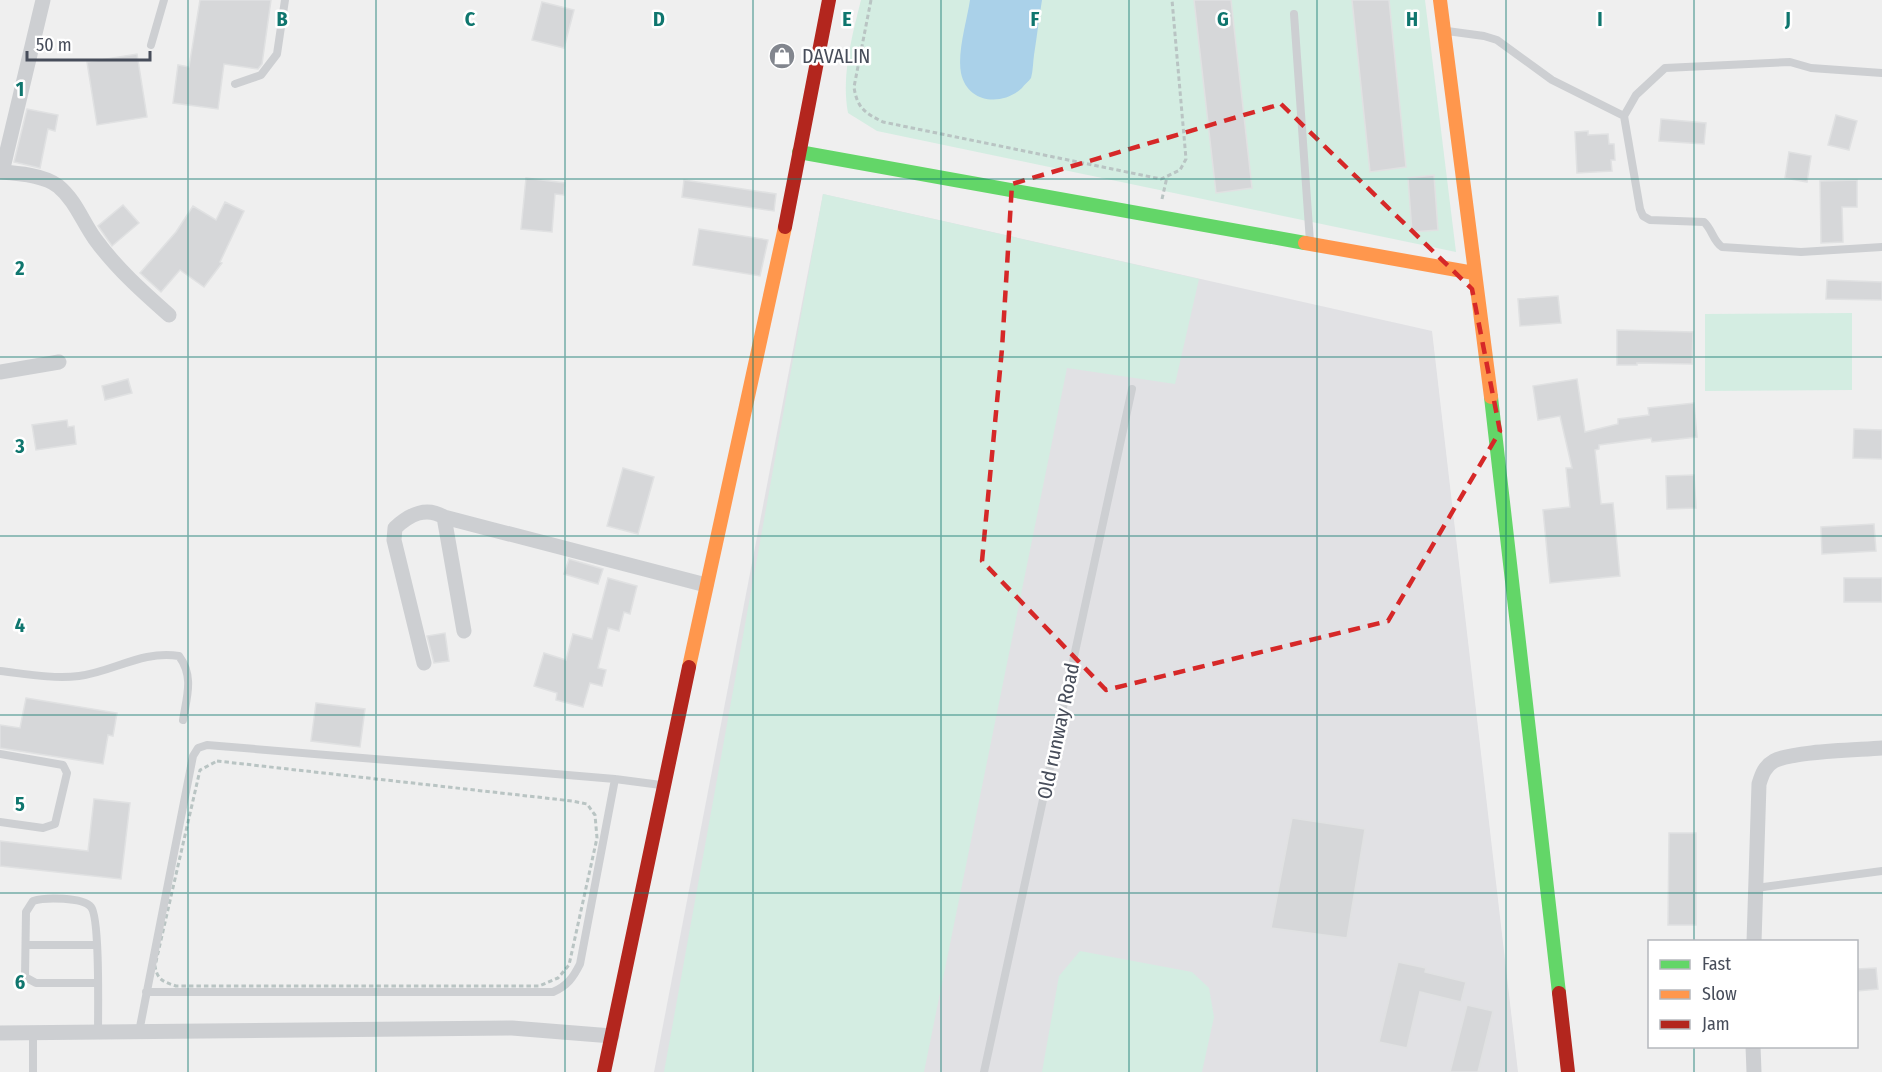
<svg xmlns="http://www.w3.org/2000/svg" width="1882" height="1072" viewBox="0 0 1882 1072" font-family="'Fira Sans Condensed',sans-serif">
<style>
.airport{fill:#e1e1e4}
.green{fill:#d4ede2}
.water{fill:#aad1e9}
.building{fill:#d6d7d9;stroke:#e0e1e2;stroke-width:1.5}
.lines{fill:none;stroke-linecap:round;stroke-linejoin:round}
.path{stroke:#b9c4c3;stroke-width:3;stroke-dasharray:4.5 3;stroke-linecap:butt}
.lane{stroke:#cdcfd2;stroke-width:8}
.street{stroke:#cdcfd2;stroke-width:15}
.fast{stroke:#63d668;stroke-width:14}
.slow{stroke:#ff974d;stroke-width:14}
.jam{stroke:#b3261e;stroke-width:14}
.marked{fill:none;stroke:#d62828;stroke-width:4.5;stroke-dasharray:12 8;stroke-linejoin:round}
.grid{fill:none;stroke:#0f766e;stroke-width:1.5;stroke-opacity:0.55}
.labels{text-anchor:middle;stroke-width:5;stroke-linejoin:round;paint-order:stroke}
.poi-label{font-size:20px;fill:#474d5a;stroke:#fff;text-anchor:start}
.street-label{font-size:20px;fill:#474d5a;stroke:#fff}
.grid-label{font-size:20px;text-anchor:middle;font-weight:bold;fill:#0f766e;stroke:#fff;stroke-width:5;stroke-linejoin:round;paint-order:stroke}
</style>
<rect width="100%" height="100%" fill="#efefef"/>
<path class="airport" d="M823,194l609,137 86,741h-864z"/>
<path class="green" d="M861,0h564l31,252 -579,-121 -29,-18c-7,-37 4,-77 13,-113z
M823,194l376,85 -24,105 -108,-16 -143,704h-260z
M1852,313v77l-147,1v-77z
M1080,951l112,21 17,16 5,29 -12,55h-160l17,-96z"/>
<path class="water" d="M970,0h72c-3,18 -5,36 -8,55 -1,7 -1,16 -3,23 -2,3 -7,7 -9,10 -20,19 -55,15 -61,-15 -4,-20 6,-53 9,-73z"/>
<path class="building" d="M200,0h71l-9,64 -4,5 -34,-5 -6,45 -45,-6 5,-38 11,2z
M1194,0h37l21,188 -36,5z
M1352,0h37l17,167 -36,5z
M542,2l32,8 -10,38 -32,-8z
M137,54l10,63 -50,8 -10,-63z
M27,109l31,6 -3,16 -7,-2 -8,39 -26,-6z
M1836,115l21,6 -8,29 -21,-5z
M1661,119l45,4 -2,21 -45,-3z
M1588,131v4l20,-1 1,10h5l1,16h-4l1,11 -35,2 -2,-41z
M1789,152l22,4 -4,26 -22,-4z
M1434,175l4,55 -26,2 -4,-54z
M526,178l39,5 -1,12 -9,-1 -3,38 -31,-3z
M684,180l92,14 -2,17 -92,-14z
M1857,180v27h-15l1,35 -22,1 -1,-62z
M225,202l19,9 -24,51 2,1 -18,24 -24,-17 -19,22 -21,-19 36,-41 17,-26 23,14z
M123,205l16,18 -27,23 -14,-20z
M699,229l69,11 -8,36 -67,-11z
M1827,280l55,2v18l-56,-1z
M1558,296l3,27 -41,3 -2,-27z
M1617,330l76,2 -1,32 -55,-1v2h-20z
M128,379l4,14 -27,7 -3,-14z
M1577,379l8,53 33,-8v-5l31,-4 -1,-7 46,-5 3,34 -45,5 -1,-4 -52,7v4l-4,1 6,54 12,-1 7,73 -70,7 -7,-73 27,-3 -4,-39h6l-12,-52 -22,4 -5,-34z
M67,420l1,7 6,-1 2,18 -40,6 -4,-25z
M1854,429l28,1v29l-29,-1z
M623,468l31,9 -16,57 -31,-8z
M1694,475l2,33 -29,1 -1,-33z
M1874,524l2,27 -54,3 -1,-27z
M569,559l34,10 -5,15 -34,-10z
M608,578l29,8 -7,28 -6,-2 -5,19 -11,-3 -10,40 8,2 -4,16 -12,-3 -7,24 -27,-7 1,-7 -23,-7 10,-33 22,7 7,-26 19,5z
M1844,578h38v24h-38z
M445,633l4,28 -15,2 -7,-27z
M26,698l91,15 -4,23 -5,-1 -5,29 -103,-16v-23l20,3z
M316,703l49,6 -5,38 -49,-6z
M94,799l36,4 -9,76 -121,-13v-25l88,10z
M1292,818l73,11 -18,109 -76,-10z
M1669,833h27v92h-28z
M1398,962l28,6 -1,4 41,10 -5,20 -41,-10 -13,56 -28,-6z
M1876,968l2,21 -21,2v-22z
M1467,1005l26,6 -15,61h-28z"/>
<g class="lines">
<path class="path" d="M871,0l-17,87c3,21 11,26 29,35l278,57 19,-9 6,-11 -14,-159
M1162,199l5,-22
M217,761l355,40 15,3 8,11 2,23 -28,127 -11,13 -19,8h-363c-12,-4 -19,-6 -21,-20l45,-196z"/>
<path class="lane" d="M1294,14l16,228
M1447,31l37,5 13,4 55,40 72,36 12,-21 29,-27 125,-6 21,6 71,5
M151,45l13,-45
M235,84l26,-9 16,-21 8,-54
M1624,116l16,93 3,7 7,4 54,2c8,7 9,19 18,25l79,5 81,-5
M0,671c26,3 53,8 79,5 34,-4 63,-26 100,-20 15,20 8,40 4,64
M0,754l63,11 4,8 -12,51 -12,4 -43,-6
M1756,888l126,-17
M26,945h70
M97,983h-61l-11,-6 1,-65 7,-11c12,-4 50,-4 58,6 9,11 7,105 7,125
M146,992h407c14,-6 20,-14 27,-28l35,-185
M139,1032l54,-276 5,-8 9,-3 408,34 46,6
M33,1033v39
M984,1072l148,-683"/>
<path class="street" d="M0,172c18,1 44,3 58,14 18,15 24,35 37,53 21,29 48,53 74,76
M2,172l41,-172
M0,372l59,-10
M444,517l20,114
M424,663l-30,-123 1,-12c15,-14 31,-22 49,-11l262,68
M1754,942l5,-158c3,-10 6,-18 15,-23 18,-10 85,-11 108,-13
M0,1033l512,-5 100,8
M1753,1046l1,26"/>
<path class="fast" d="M799,152l506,91
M1491,397l68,596"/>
<path class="slow" d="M1440,0l51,397
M1305,243l169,30
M689,667l96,-440"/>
<path class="jam" d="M785,227l44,-227
M1559,993l9,79
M604,1072l85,-405"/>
</g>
<path class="marked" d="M1281,104l191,185 28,142 -112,190 -282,69 -124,-129 20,-212 10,-165z"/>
<path class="grid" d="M188,0v1072M376,0v1072M565,0v1072M753,0v1072M941,0v1072M1129,0v1072M1317,0v1072M1506,0v1072M1694,0v942M0,179h1882M0,357h1882M0,536h1882M0,715h1882M0,893h1882M1694,1046v26"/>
<defs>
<symbol id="shop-disc" viewBox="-11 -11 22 22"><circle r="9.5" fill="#82868e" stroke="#fff"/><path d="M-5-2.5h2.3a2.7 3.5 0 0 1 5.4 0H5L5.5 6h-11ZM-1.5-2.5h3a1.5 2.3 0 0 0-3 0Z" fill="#fff"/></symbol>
</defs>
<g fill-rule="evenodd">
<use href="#shop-disc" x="767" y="41" width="30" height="30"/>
</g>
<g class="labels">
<g class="poi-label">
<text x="802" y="63">DAVALIN</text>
</g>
<g class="street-label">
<text transform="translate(1058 731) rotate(-78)" y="7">Old runway Road</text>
</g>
</g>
<g class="grid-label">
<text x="282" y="26">B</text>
<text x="470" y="26">C</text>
<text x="659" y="26">D</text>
<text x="847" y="26">E</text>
<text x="1035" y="26">F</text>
<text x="1223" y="26">G</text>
<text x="1412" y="26">H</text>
<text x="1600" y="26">I</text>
<text x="1788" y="26">J</text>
<text x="20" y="96">1</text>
<text x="20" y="275">2</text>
<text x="20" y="453">3</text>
<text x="20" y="632">4</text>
<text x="20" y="811">5</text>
<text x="20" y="989">6</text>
</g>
<rect x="1648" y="940" width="210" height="108" fill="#ffffff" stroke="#b5b8bd" stroke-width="1.5"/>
<rect x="1660" y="960" width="30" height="9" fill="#63d668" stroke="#b5b8bd" stroke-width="1.5"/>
<text x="1702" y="970" font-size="18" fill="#474d5a">Fast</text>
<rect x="1660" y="990" width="30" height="9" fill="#ff974d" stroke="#b5b8bd" stroke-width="1.5"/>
<text x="1702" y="1000" font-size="18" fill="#474d5a">Slow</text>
<rect x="1660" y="1020" width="30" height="9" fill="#b3261e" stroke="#b5b8bd" stroke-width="1.5"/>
<text x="1702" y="1030" font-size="18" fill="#474d5a">Jam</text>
<path d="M27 51v9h123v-9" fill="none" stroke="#474d5a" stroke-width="3"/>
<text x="36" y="51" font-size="18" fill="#474d5a" stroke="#ffffff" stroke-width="4.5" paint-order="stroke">50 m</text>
</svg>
